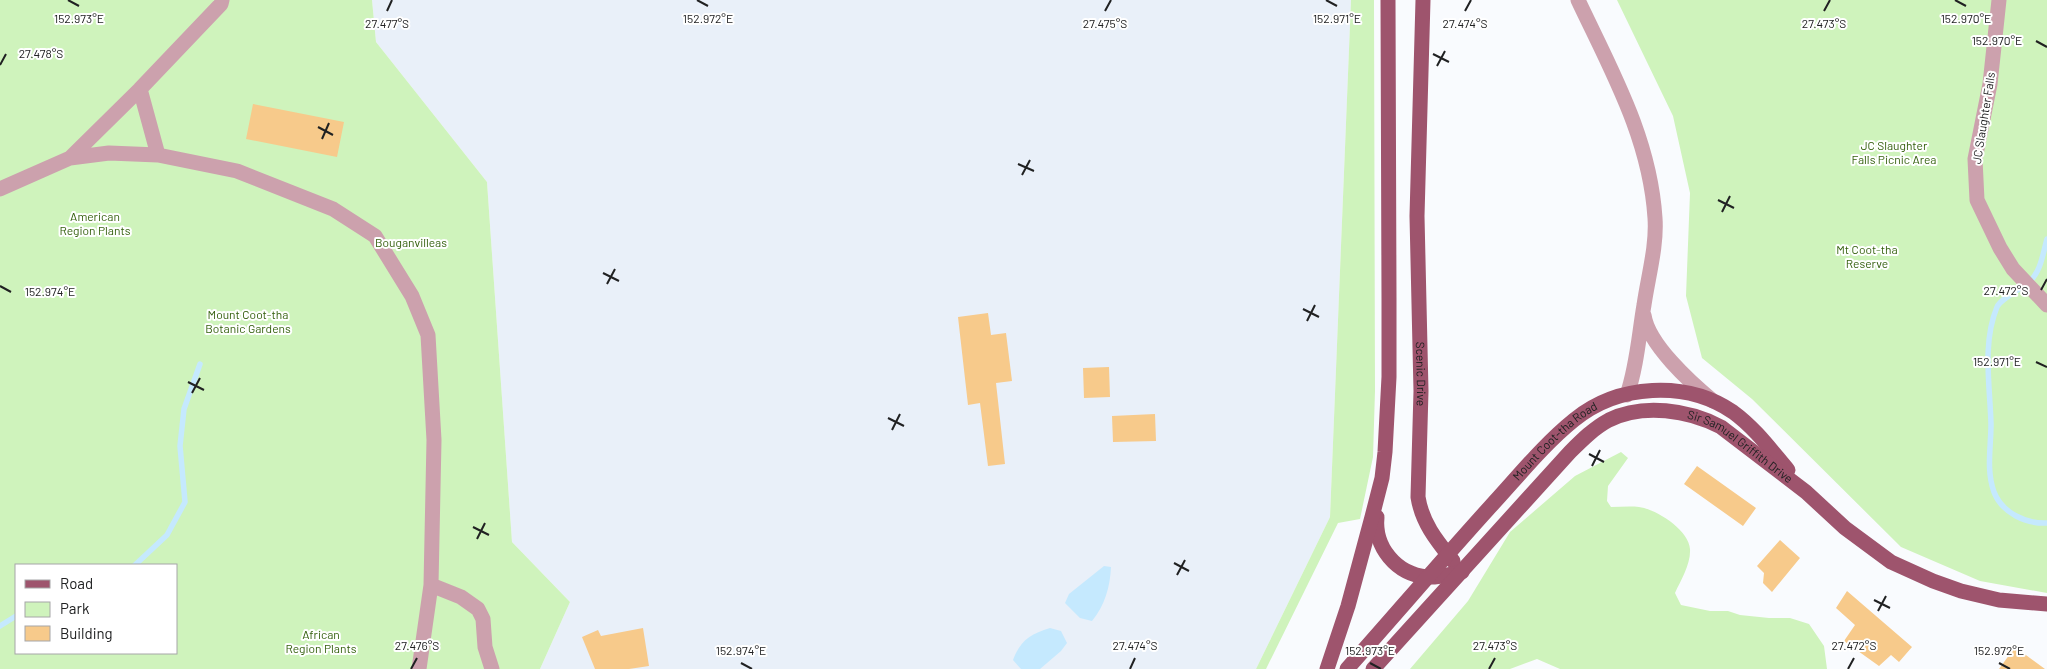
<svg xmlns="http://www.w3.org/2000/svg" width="2047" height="669" viewBox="0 0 2047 669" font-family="Barlow,sans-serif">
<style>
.built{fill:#e9f0f9}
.green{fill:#cff3bc;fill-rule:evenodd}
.water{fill:#c5e9fe}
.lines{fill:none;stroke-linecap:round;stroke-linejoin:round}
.stream{stroke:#c5e9fe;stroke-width:5.5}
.building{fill:#f7ca8b}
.minor{stroke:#cca1ad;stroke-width:15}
.major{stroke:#9e546d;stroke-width:15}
.ticks{fill:none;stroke:#202122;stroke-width:2}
.labels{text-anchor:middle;stroke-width:4;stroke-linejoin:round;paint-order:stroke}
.street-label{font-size:12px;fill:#202122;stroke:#fff}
.park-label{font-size:12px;fill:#335f0c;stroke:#fff}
.ticks-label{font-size:12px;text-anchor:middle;fill:#202122;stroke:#fff;stroke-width:4;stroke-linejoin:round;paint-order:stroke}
</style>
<rect width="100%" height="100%" fill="#f9fbfe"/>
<path class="built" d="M372,0h979l-21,517 -74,152h-716l30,-67 -58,-60 -25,-360 -111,-140z"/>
<path class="green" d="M0,0h372l4,42 111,140 25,360 58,60 -30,67h-540zM16,565h160v88h-160z
M1351,0h23l1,391 -2,66 -13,62 -22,4 -72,146h-10l74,-152z
M1617,0h430v593l-67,-12 -79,-34 -149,-148 -50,-41 -16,-62 4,-103 -17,-77z
M1621,452l7,6 -20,28 -1,15 4,6c9,0 19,-1 28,0 17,2 50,23 51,42 1,15 -9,31 -15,44l6,12 29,6h18l12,4 29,3h21l19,6 15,22 3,23h-267l-23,-10 -27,10h-100l58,-68 42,-69 65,-56z"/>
<path class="water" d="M1104,566l7,1c-1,20 -6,38 -19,54l-12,-3 -15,-15 4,-9z
M1050,628l11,3 6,12 -6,8 -21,18h-19l-8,-9c7,-19 17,-26 37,-32z"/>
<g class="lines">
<path class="stream" d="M2047,239c-4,14 -6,32 -17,42 -8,8 -29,17 -33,26 -15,36 -7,79 -6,117 0,23 -5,46 3,68 8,21 32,32 53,31
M135,565l32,-30 18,-33 -5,-56 4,-37 16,-45
M0,626l16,-10"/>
</g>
<path class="building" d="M253,104l91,18 -7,35 -91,-18z
M988,313l3,22 15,-2 6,48 -16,2 9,81 -17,2 -8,-63 -12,2 -10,-88z
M1109,367l1,30 -26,1 -1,-30z
M1155,414l1,27 -43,1 -1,-26z
M1697,466l59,42 -13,18 -59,-42z
M1780,540l20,18 -28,34 -9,-9 1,-10 -7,-7z
M1847,591l65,56 -13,15 -8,-7 -12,11 -35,-25 11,-16 -19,-17z
M643,628l6,38 -20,3h-34l-13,-32 16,-7 3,6z
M2015,647l30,22h-46z"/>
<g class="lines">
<path class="minor" d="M1578,0c33,70 72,138 77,218 2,28 -7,59 -11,87 -5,29 -7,61 -17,90
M1999,0l-9,84 -15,75 2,41 23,48 13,21 34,36
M140,89l81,-85 1,-4
M70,158l70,-69 18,66
M0,189l70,-31 39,-5 49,2 79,16 96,38 42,27 37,60 16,39 6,105 -3,145 -12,84
M1644,315c4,29 47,68 69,86
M431,585l30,12 17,12 5,10 2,28 7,22"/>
<g class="major">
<path id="s1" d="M1423,0l-6,216 4,175 -3,106c4,26 19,44 35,64"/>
<path d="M1377,517c-3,30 19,57 50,60 12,1 24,-3 35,-5"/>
<path d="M1327,669l21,-63 24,-89 10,-39 3,-26 4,-75v-79l-1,-298"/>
<path id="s2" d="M1347,669c48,-54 95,-109 143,-162 27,-29 53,-62 84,-87 44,-36 112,-40 159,-8 22,16 38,38 55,58"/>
<path id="s3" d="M1373,669l197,-217c12,-12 24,-24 39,-32 34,-17 80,-10 112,7l85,65 39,36 46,34 42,19 28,10 38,9 48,4"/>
</g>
</g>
<path class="ticks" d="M68,0l11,6M697,0l11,6M1326,0l11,6M1955,0l11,6M387,11l5,-11M1105,11l6,-11M1465,11l6,-11M1824,11l6,-11M2036,41l11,6M1433,54l16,8M0,65l6,-11M1437,66l8,-15M318,127l15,8M322,139l7,-16M1018,164l16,7M1022,175l8,-15M1718,200l16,8M1722,212l8,-16M603,273l16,8M607,284l8,-15M0,286l11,6M2041,290l6,-11M1303,309l16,8M1307,321l8,-16M2036,362l11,5M188,382l16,8M192,393l8,-15M888,418l16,8M892,430l8,-16M1589,454l15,8M1592,466l8,-16M473,527l16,8M477,539l8,-16M1174,563l15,8M1177,575l8,-15M1874,600l16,8M1878,611l8,-15M741,663l11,6M1370,663l11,6M1999,663l11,6M411,669l6,-11M1130,669l5,-11M1489,669l6,-11M1848,669l6,-11"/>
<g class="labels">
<g class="street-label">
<text transform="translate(1984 118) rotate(-81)" y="4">JC Slaughter Falls</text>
<text dy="4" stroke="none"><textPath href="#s1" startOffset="374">Scenic Drive</textPath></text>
<text dy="4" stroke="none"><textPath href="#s2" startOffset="309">Mount Coot-tha Road</textPath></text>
<text dy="4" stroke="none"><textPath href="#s3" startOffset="486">Sir Samuel Griffith Drive</textPath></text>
</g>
<g class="park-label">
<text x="1894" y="150">JC Slaughter<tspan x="1894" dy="14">Falls Picnic Area</tspan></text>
<text x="95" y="221">American<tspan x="95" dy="14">Region Plants</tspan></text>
<text x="411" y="247">Bouganvilleas</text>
<text x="1867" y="254">Mt Coot-tha<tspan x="1867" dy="14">Reserve</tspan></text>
<text x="248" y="319">Mount Coot-tha<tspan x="248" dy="14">Botanic Gardens</tspan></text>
<text x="321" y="639">African<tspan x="321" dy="14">Region Plants</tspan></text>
</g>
</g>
<g class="ticks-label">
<text x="79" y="23">152.973°E</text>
<text x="708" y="23">152.972°E</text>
<text x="1337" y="23">152.971°E</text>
<text x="1966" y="23">152.970°E</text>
<text x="387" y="28">27.477°S</text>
<text x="1105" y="28">27.475°S</text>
<text x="1465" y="28">27.474°S</text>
<text x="1824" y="28">27.473°S</text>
<text x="1997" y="45">152.970°E</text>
<text x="41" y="58">27.478°S</text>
<text x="2006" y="295">27.472°S</text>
<text x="50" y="296">152.974°E</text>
<text x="1997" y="366">152.971°E</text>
<text x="417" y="650">27.476°S</text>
<text x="1135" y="650">27.474°S</text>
<text x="1495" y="650">27.473°S</text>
<text x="1854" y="650">27.472°S</text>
<text x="741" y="655">152.974°E</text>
<text x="1370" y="655">152.973°E</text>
<text x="1999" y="655">152.972°E</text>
</g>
<rect x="15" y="564" width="162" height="90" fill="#ffffff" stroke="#a6a6a7"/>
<rect x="25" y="580" width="25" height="8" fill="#9e546d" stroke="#a6a6a7"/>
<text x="60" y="589" font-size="15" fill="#202122">Road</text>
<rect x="25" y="602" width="25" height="15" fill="#cff3bc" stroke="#a6a6a7"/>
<text x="60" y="614" font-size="15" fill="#202122">Park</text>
<rect x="25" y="626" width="25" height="15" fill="#f7ca8b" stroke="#a6a6a7"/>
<text x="60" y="639" font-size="15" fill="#202122">Building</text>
</svg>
